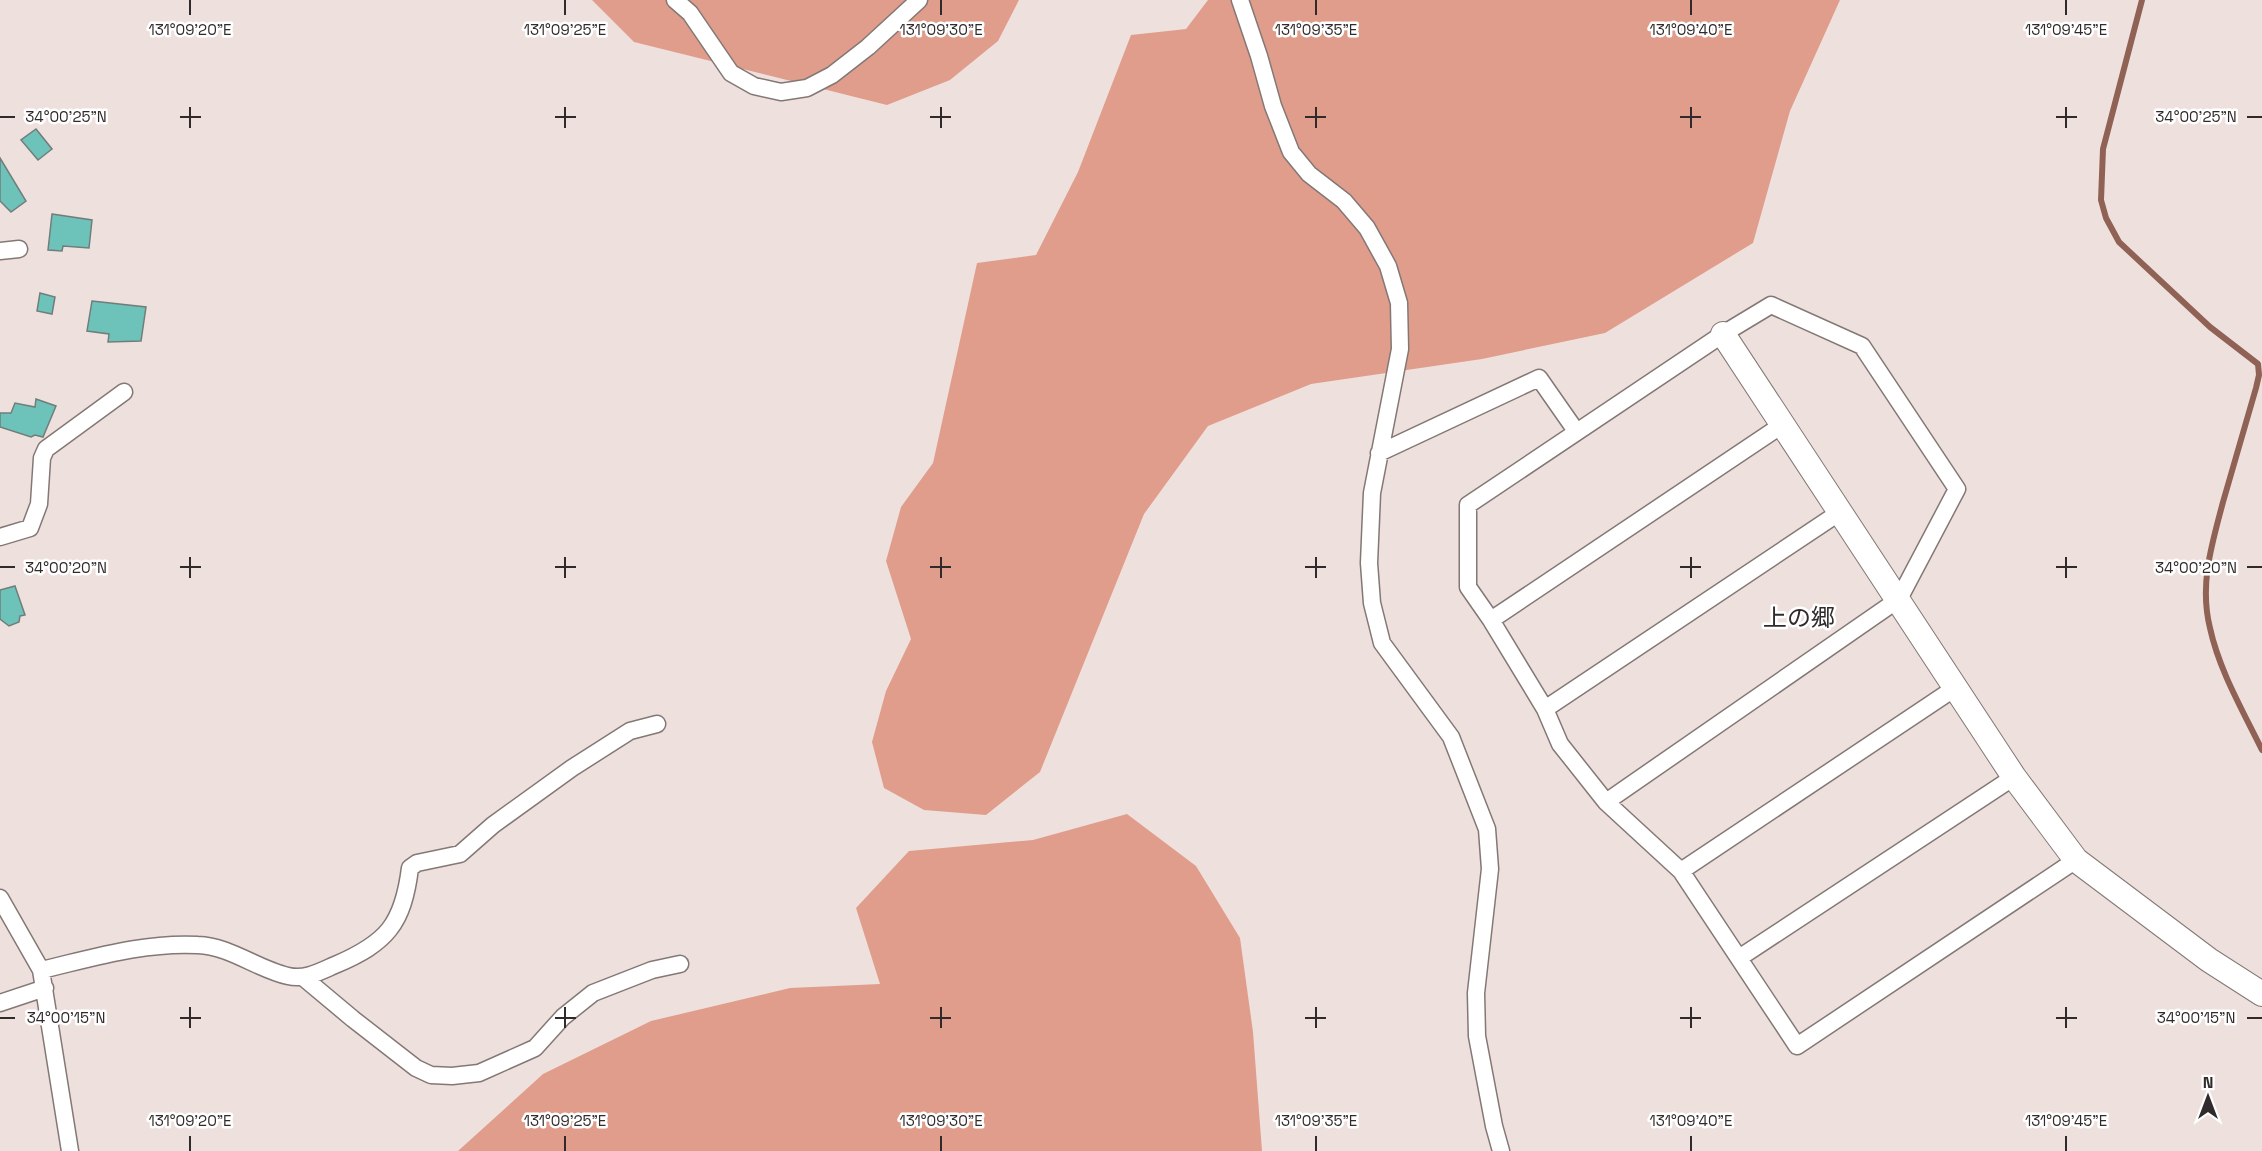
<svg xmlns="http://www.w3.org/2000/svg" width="2262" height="1151" viewBox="0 0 2262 1151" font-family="'Space Grotesk','Noto Sans JP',sans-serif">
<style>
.forest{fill:#e09d8b}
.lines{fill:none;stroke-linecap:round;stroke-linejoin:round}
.stream{stroke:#906255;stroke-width:6}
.building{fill:#6dc3b9;stroke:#717d7b;stroke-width:1.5}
.street-casing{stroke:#837875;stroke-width:19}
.secondary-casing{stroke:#837875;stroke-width:26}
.street{stroke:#fff;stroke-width:16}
.secondary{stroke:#fff;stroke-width:24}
.ticks{fill:none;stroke:#302b2a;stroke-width:2}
.labels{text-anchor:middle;stroke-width:5;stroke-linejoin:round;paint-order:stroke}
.quarter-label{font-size:24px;fill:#302b2a;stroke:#fff}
.ticks-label{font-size:15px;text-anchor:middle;fill:#302b2a;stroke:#fff;stroke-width:5;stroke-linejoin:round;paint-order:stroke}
</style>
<rect width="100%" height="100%" fill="#eee1dd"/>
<path class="forest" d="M592,0h427l-21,41 -48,39 -63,25 -253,-63z
M1208,0h632l-50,111 -37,132 -148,90 -123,26 -171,25 -103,42 -64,88 -104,258 -54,43 -62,-5 -40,-22 -12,-46 14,-51 25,-52 -25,-78 15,-54 32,-44 44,-200 59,-8 42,-83 53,-137 55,-6z
M1127,814l69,52 44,72 13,94 9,119h-804l85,-77 108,-53 139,-33 90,-4 -24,-76 53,-57 124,-11z"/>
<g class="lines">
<path class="stream" d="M2142,0l-39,149 -2,51 5,18 13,24 91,85 48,37 1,11 -3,13c-11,38 -22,76 -33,114 -11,42 -24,82 -13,126 9,42 33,83 52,122"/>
</g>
<path class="building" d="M36,129l16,20 -14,11 -17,-20z
M0,158l26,43 -15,11 -11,-11z
M52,214l40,6 -3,28 -26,-2 -1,5 -14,-1z
M40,293l15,4 -3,17 -15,-3z
M92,301l54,6 -5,34 -33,1 1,-8 -22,-3z
M36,399l20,7 -13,31 -8,-2 -4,2 -31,-10v-14h11l4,-10 20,4z
M15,586l10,29 -5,1 -1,6 -10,4 -9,-7v-29z"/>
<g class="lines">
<defs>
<path id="street" d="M675,0l15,13 41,60 23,13 27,6 26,-4 25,-13 36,-28 51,-47
M1240,0l19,56 14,50 18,46 18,22 35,27 23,27 21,38 11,37 1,46 -28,144 -3,70 3,40 10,40 69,94 36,92 3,40 -14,124 1,43 17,90 7,25
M0,251l19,-2
M1379,453l160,-75 37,53
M0,537l30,-9 9,-24 3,-46 4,-9 78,-57
M1491,620l291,-195
M1545,709l295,-197
M1606,802l293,-203 58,-110 -95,-143 -91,-41 -48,29 -255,171v82l23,33 54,89 15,35 46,58 75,69 116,175 279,-186
M1681,871l274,-183
M0,898l41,72 29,181
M1739,958l275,-181
M41,970c52,-12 103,-28 157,-25 32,1 59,24 90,31 17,4 31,-4 47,-11 52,-22 68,-41 75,-97l7,-5 43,-9 33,-29 79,-57 58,-37 27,-7
M304,978l49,41 63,49 15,7 21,1 27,-3 56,-25 28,-31 30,-24 59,-23 28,-6
M0,1003l45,-15"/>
<path id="secondary" d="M1723,334l291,443 62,83 133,100 53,34"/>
</defs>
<use href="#street" class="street-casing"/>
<use href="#secondary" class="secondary-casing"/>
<use href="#street" class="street"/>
<use href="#secondary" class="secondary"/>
</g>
<path class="ticks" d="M190,0v15M565,0v15M941,0v15M1316,0v15M1691,0v15M2066,0v15M190,107v21M565,107v21M941,107v21M1316,107v21M1691,107v21M2066,107v21M0,117h15M180,117h21M555,117h21M930,117h21M1305,117h21M1680,117h21M2056,117h21M2247,117h15M190,557v21M565,557v21M941,557v21M1316,557v21M1691,557v21M2066,557v21M0,567h15M180,567h21M555,567h21M930,567h21M1305,567h21M1680,567h21M2056,567h21M2247,567h15M190,1007v21M565,1007v21M941,1007v21M1316,1007v21M1691,1007v21M2066,1007v21M0,1018h15M180,1018h21M555,1018h21M930,1018h21M1305,1018h21M1680,1018h21M2056,1018h21M2247,1018h15M190,1136v15M565,1136v15M941,1136v15M1316,1136v15M1691,1136v15M2066,1136v15"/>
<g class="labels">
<g class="quarter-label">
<text x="1799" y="626">上の郷</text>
</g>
</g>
<g class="ticks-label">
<text x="190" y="35">131°09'20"E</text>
<text x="565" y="35">131°09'25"E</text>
<text x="941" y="35">131°09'30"E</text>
<text x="1316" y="35">131°09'35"E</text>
<text x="1691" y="35">131°09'40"E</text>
<text x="2066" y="35">131°09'45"E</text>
<text x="66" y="122">34°00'25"N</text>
<text x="2196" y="122">34°00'25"N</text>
<text x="66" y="573">34°00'20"N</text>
<text x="2196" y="573">34°00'20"N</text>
<text x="66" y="1023">34°00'15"N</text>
<text x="2196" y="1023">34°00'15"N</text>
<text x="190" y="1126">131°09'20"E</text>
<text x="565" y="1126">131°09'25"E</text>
<text x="941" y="1126">131°09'30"E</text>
<text x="1316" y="1126">131°09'35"E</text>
<text x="1691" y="1126">131°09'40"E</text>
<text x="2066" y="1126">131°09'45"E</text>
</g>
<g transform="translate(2208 1097)" stroke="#ffffff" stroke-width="4.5" paint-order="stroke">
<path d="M0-4.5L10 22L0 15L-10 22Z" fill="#302b2a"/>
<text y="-9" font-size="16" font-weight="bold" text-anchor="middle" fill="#302b2a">N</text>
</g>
</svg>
